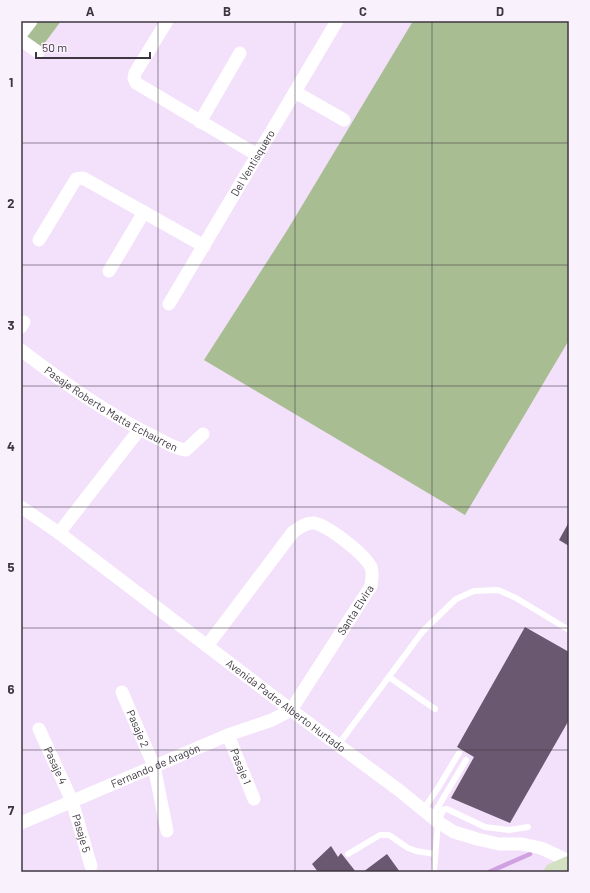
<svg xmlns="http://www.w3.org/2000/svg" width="590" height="893" viewBox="0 0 590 893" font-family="Barlow,sans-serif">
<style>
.green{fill:#a8bd92}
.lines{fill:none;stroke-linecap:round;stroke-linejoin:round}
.stream{stroke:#cfa1e1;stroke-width:4.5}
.building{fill:#69586f}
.lane{stroke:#fff;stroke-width:6}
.street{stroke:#fff;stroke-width:13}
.secondary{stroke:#d3e0c1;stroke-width:18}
.grid{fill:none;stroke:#3e3741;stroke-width:1;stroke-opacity:0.55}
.labels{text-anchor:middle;stroke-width:4;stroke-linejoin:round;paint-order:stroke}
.street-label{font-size:11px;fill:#3e3741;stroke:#f9f2fd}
.neatline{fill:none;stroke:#3e3741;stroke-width:1.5}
.grid-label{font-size:13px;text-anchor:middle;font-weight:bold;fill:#3e3741}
</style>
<rect width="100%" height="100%" fill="#f3e0fb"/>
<path class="green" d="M31,21h30l-23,31 -17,-18z
M413,21h156v319l-104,175 -261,-155 84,-131z"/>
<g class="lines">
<path class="stream" d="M489,872l41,-18"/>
</g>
<path class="building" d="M569,522v24l-10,-6z
M525,627l44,25v68l-59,103 -59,-25 23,-41 -17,-10z
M331,846l7,11 3,-4 15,19h-38l-6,-8z
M387,854l13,18h-37z"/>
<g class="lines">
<path class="lane" d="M389,677l46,32
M338,745l85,-114 33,-32 18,-8 24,-1 18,8 53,32
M423,810l15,-22 21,-35
M432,817l34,-57
M348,854l32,-19h9l19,13 8,3 19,3
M434,872l4,-50 5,-12 4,-1 38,18 24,3 19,-3"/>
<g class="street">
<path d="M167,21l-32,52 -1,5 2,5 121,72"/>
<path d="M21,34l10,-13"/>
<path d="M21,40l17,12"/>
<path d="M295,92l49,28"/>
<path d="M200,122l40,-69"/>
<path d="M39,240l37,-61 7,-1 121,68"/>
<path d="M109,271l35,-59"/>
<path id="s1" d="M169,304l168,-283"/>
<path d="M21,327l3,-5"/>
<path id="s2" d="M21,350c42,32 86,64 134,87 10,5 20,12 31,13l17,-16"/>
<path id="s3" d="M21,507l38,26 232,177 109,81 38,31 16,10 23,7 22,5h23l19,4 28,13"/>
<path d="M59,533l80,-103"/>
<path id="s4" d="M122,692l32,74 13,65"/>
<path id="s5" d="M39,729l33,72 19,65"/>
<path id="s6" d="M228,735l26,64"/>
<path id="s7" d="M21,823l207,-88 44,-15 19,-10 80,-124c1,-6 2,-13 0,-19 -6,-12 -46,-45 -59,-44 -7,0 -13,5 -19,9l-86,114"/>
</g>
<path class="secondary" d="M553,872l16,-7"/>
</g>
<path class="grid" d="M158,21v851M295,21v851M432,21v851M21,143h548M21,265h548M21,386h548M21,507h548M21,628h548M21,750h548"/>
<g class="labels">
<g class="street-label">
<text dy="4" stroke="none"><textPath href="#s1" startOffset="164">Del Ventisquero</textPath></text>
<text dy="4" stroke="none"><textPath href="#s2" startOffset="108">Pasaje Roberto Matta Echaurren</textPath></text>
<text dy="4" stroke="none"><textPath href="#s7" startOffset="412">Santa Elvira</textPath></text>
<text dy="4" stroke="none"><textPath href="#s3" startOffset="331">Avenida Padre Alberto Hurtado</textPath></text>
<text dy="4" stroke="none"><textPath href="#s4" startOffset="40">Pasaje 2</textPath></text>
<text dy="4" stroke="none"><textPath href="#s5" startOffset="40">Pasaje 4</textPath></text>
<text dy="4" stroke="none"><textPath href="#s7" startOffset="146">Fernando de Aragón</textPath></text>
<text dy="4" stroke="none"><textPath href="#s6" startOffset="34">Pasaje 1</textPath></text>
<text dy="4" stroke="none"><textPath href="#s5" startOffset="113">Pasaje 5</textPath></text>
</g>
</g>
<rect width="590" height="893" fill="none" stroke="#f9f2fd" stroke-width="44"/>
<path d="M36 52v6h114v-6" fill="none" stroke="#3e3741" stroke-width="2"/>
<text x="42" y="52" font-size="12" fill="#3e3741" stroke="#f9f2fd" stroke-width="3" paint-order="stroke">50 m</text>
<rect x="22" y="22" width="546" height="849" class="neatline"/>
<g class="grid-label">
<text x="90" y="16">A</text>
<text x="227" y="16">B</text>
<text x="363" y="16">C</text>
<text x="500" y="16">D</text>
<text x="11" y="87">1</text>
<text x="11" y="208">2</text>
<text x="11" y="330">3</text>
<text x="11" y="451">4</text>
<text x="11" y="572">5</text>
<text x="11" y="694">6</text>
<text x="11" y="815">7</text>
</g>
</svg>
